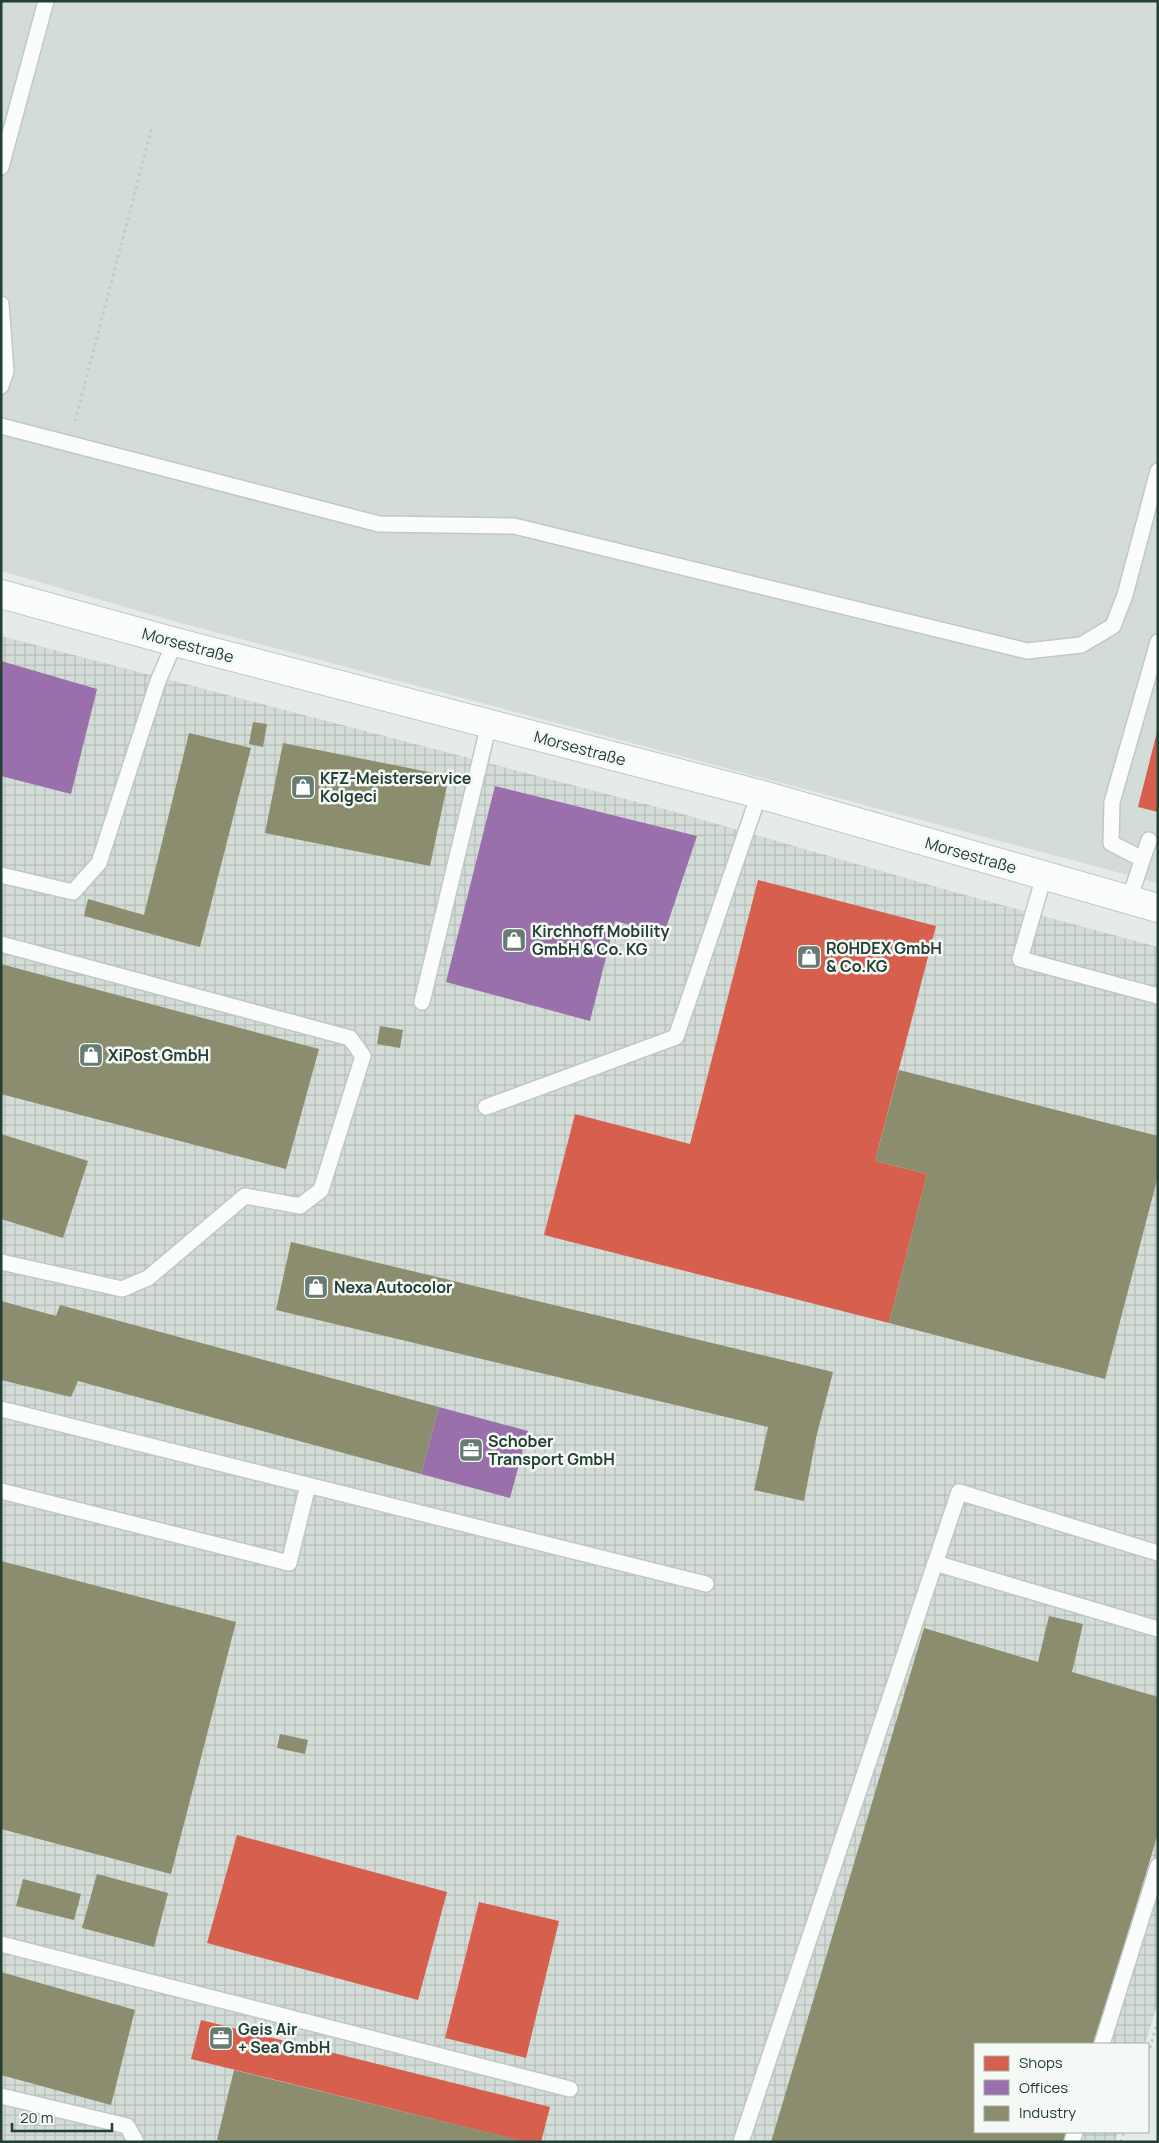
<svg xmlns="http://www.w3.org/2000/svg" width="1159" height="2143" viewBox="0 0 1159 2143" font-family="Manrope,sans-serif">
<style>
.built{fill:#d3dcd7}
.industrial{fill:url(#industrial-grid)}
.shops{fill:#d6604d}
.offices{fill:#9970ab}
.industry{fill:#8c8c6e}
.lines{fill:none;stroke-linecap:round;stroke-linejoin:round}
.service-casing{stroke:#c2c8c5;stroke-width:18}
.minor-casing{stroke:#c2c8c5;stroke-width:30}
.path{stroke:#c2cac6;stroke-width:3;stroke-dasharray:2.5 4;stroke-linecap:butt}
.service{stroke:#fbfcfc;stroke-width:15}
.minor{stroke:#fbfcfc;stroke-width:28}
.labels{text-anchor:middle;stroke-width:5;stroke-linejoin:round;paint-order:stroke}
.street-label{font-size:16px;fill:#233e32;stroke:#f4f9f5}
.poi-label{font-size:16px;font-weight:bold;fill:#233e32;stroke:#f4f9f5;text-anchor:start}
</style>
<defs>
<pattern id="industrial-grid" width="8" height="8" patternUnits="userSpaceOnUse" patternTransform="scale(1.25)"><rect width="8" height="8" fill="#d3dcd7"/><path d="M0 4h8M4 0v8" fill="none" stroke="#b5beb9"/></pattern>
</defs>
<rect width="100%" height="100%" fill="#e5ebe8"/>
<path class="built" d="M1,1h1157v882l-981,-261 -176,-51z"/>
<path class="industrial" d="M1,636l671,175 275,79 211,57v1055l-13,42h-170v88h143l-3,10h-1114z"/>
<path class="shops" d="M1157,732l1,1v79l-20,-5z
M758,880l178,46 -61,235 52,13 -38,149 -345,-88 31,-121 115,30z
M237,1835l210,57 -29,108 -211,-57z
M479,1902l80,19 -33,137 -81,-20z
M201,2020l349,87 -9,35h-15l-335,-83z"/>
<path class="offices" d="M1,661l96,28 -26,105 -70,-18z
M495,786l202,50 -33,98 -49,-13 -25,100 -144,-39z
M439,1407l89,24 -18,67 -89,-24z"/>
<path class="industry" d="M253,722l14,2 -4,23 -14,-3z
M189,733l62,15 -51,199 -116,-31 4,-17 56,16z
M283,743l166,33 -19,90 -165,-33z
M1,964l318,85 -33,120 -285,-75z
M380,1026l23,4 -3,18 -23,-4z
M899,1070l259,66v40l-53,203 -216,-56 38,-149 -52,-13z
M1,1134l87,27 -25,77 -62,-19z
M291,1242l542,130 -17,66 -12,63 -50,-11 14,-63 -492,-117z
M1,1301l55,15 4,-11 379,102 -18,67 -343,-93 -7,16 -70,-17z
M1,1561l235,61 -65,252 -170,-45z
M1049,1616l34,8 -11,48 86,25v136l-63,211h-120v88h94l-3,10h-295l153,-514 114,34z
M280,1734l28,6 -3,14 -28,-6z
M97,1874l71,19 -14,54 -72,-19z
M23,1879l58,15 -7,26 -58,-14z
M1,1972l134,38 -24,95 -110,-30z
M234,2070l289,71v1h-298l-8,-2z"/>
<g class="lines">
<defs>
<path id="service" d="M1,167l45,-166
M1,304l5,67 -5,15
M1,426l378,98 135,2 513,125 54,-6 32,-19 12,-31 33,-124
M1142,859l-31,-16 1,-41 46,-160
M1,875l72,17 26,-29 59,-182 17,-39
M1044,876l-24,83 138,37
M1129,900l20,-60
M1,944l349,94 13,18 -42,134 -21,16 -55,-10 -97,82 -26,11 -121,-27
M422,1002l67,-278
M486,1107l190,-70 83,-243
M1,1409l705,175
M1,1491l288,72 19,-78
M935,1563l223,66
M1,1944l569,145
M1102,2044l56,-178
M1,2096l126,30 9,16
M741,2142l218,-650 199,61
M1072,2142l3,-10"/>
<path id="minor" d="M1,594l174,48 584,152 399,114"/>
</defs>
<use href="#service" class="service-casing"/>
<use href="#minor" class="minor-casing"/>
<path class="path" d="M75,421l77,-294
M1148,2054l10,-33
M1121,2142l3,-10"/>
<use href="#service" class="service"/>
<use href="#minor" class="minor"/>
</g>
<defs>
<symbol id="shop-square" viewBox="-11 -11 22 22"><rect x="-9" y="-9" width="18" height="18" rx="4" fill="#677b72" stroke="#f4f9f5"/><path d="M-5-2.5h2.3a2.7 3.5 0 0 1 5.4 0H5L5.5 6h-11ZM-1.5-2.5h3a1.5 2.3 0 0 0-3 0Z" fill="#fff"/></symbol>
<symbol id="office-square" viewBox="-11 -11 22 22"><rect x="-9" y="-9" width="18" height="18" rx="4" fill="#677b72" stroke="#f4f9f5"/><path d="M-6-3h4V-5.5h4V-3h4V5H-6ZM-1-4.5V-3h2v-1.5ZM-6 0V1H6V0Z" fill="#fff"/></symbol>
</defs>
<g fill-rule="evenodd">
<use href="#shop-square" x="289" y="773" width="28" height="28"/>
<use href="#shop-square" x="500" y="926" width="28" height="28"/>
<use href="#shop-square" x="795" y="943" width="28" height="28"/>
<use href="#shop-square" x="77" y="1041" width="28" height="28"/>
<use href="#shop-square" x="302" y="1273" width="28" height="28"/>
<use href="#office-square" x="457" y="1436" width="28" height="28"/>
<use href="#office-square" x="207" y="2024" width="28" height="28"/>
</g>
<g class="labels">
<g class="street-label">
<text transform="translate(188 645) rotate(15)" y="6">Morsestraße</text>
<text transform="translate(580 748) rotate(15)" y="6">Morsestraße</text>
<text transform="translate(971 855) rotate(16)" y="6">Morsestraße</text>
</g>
<g class="poi-label">
<text x="320" y="784">KFZ-Meisterservice<tspan x="320" dy="18">Kolgeci</tspan></text>
<text x="532" y="937">Kirchhoff Mobility<tspan x="532" dy="18">GmbH &amp; Co. KG</tspan></text>
<text x="826" y="954">ROHDEX GmbH<tspan x="826" dy="18">&amp; Co.KG</tspan></text>
<text x="108" y="1061">XiPost GmbH</text>
<text x="334" y="1293">Nexa Autocolor</text>
<text x="488" y="1447">Schober<tspan x="488" dy="18">Transport GmbH</tspan></text>
<text x="238" y="2035">Geis Air<tspan x="238" dy="18">+ Sea GmbH</tspan></text>
</g>
</g>
<rect width="1159" height="2143" fill="none" stroke="#233e32" stroke-width="5"/>
<rect x="974" y="2043" width="175" height="90" fill="#f4f9f5" stroke="#a0aea7"/>
<rect x="984" y="2056" width="25" height="15" fill="#d6604d" stroke="#a0aea7"/>
<text x="1019" y="2068" font-size="15" fill="#233e32">Shops</text>
<rect x="984" y="2080" width="25" height="15" fill="#9970ab" stroke="#a0aea7"/>
<text x="1019" y="2093" font-size="15" fill="#233e32">Offices</text>
<rect x="984" y="2106" width="25" height="15" fill="#8c8c6e" stroke="#a0aea7"/>
<text x="1019" y="2118" font-size="15" fill="#233e32">Industry</text>
<path d="M12 2123v8h100v-8" fill="none" stroke="#233e32" stroke-width="2.5"/>
<text x="20" y="2123" font-size="15" fill="#233e32" stroke="#f4f9f5" stroke-width="4" paint-order="stroke">20 m</text>
</svg>
